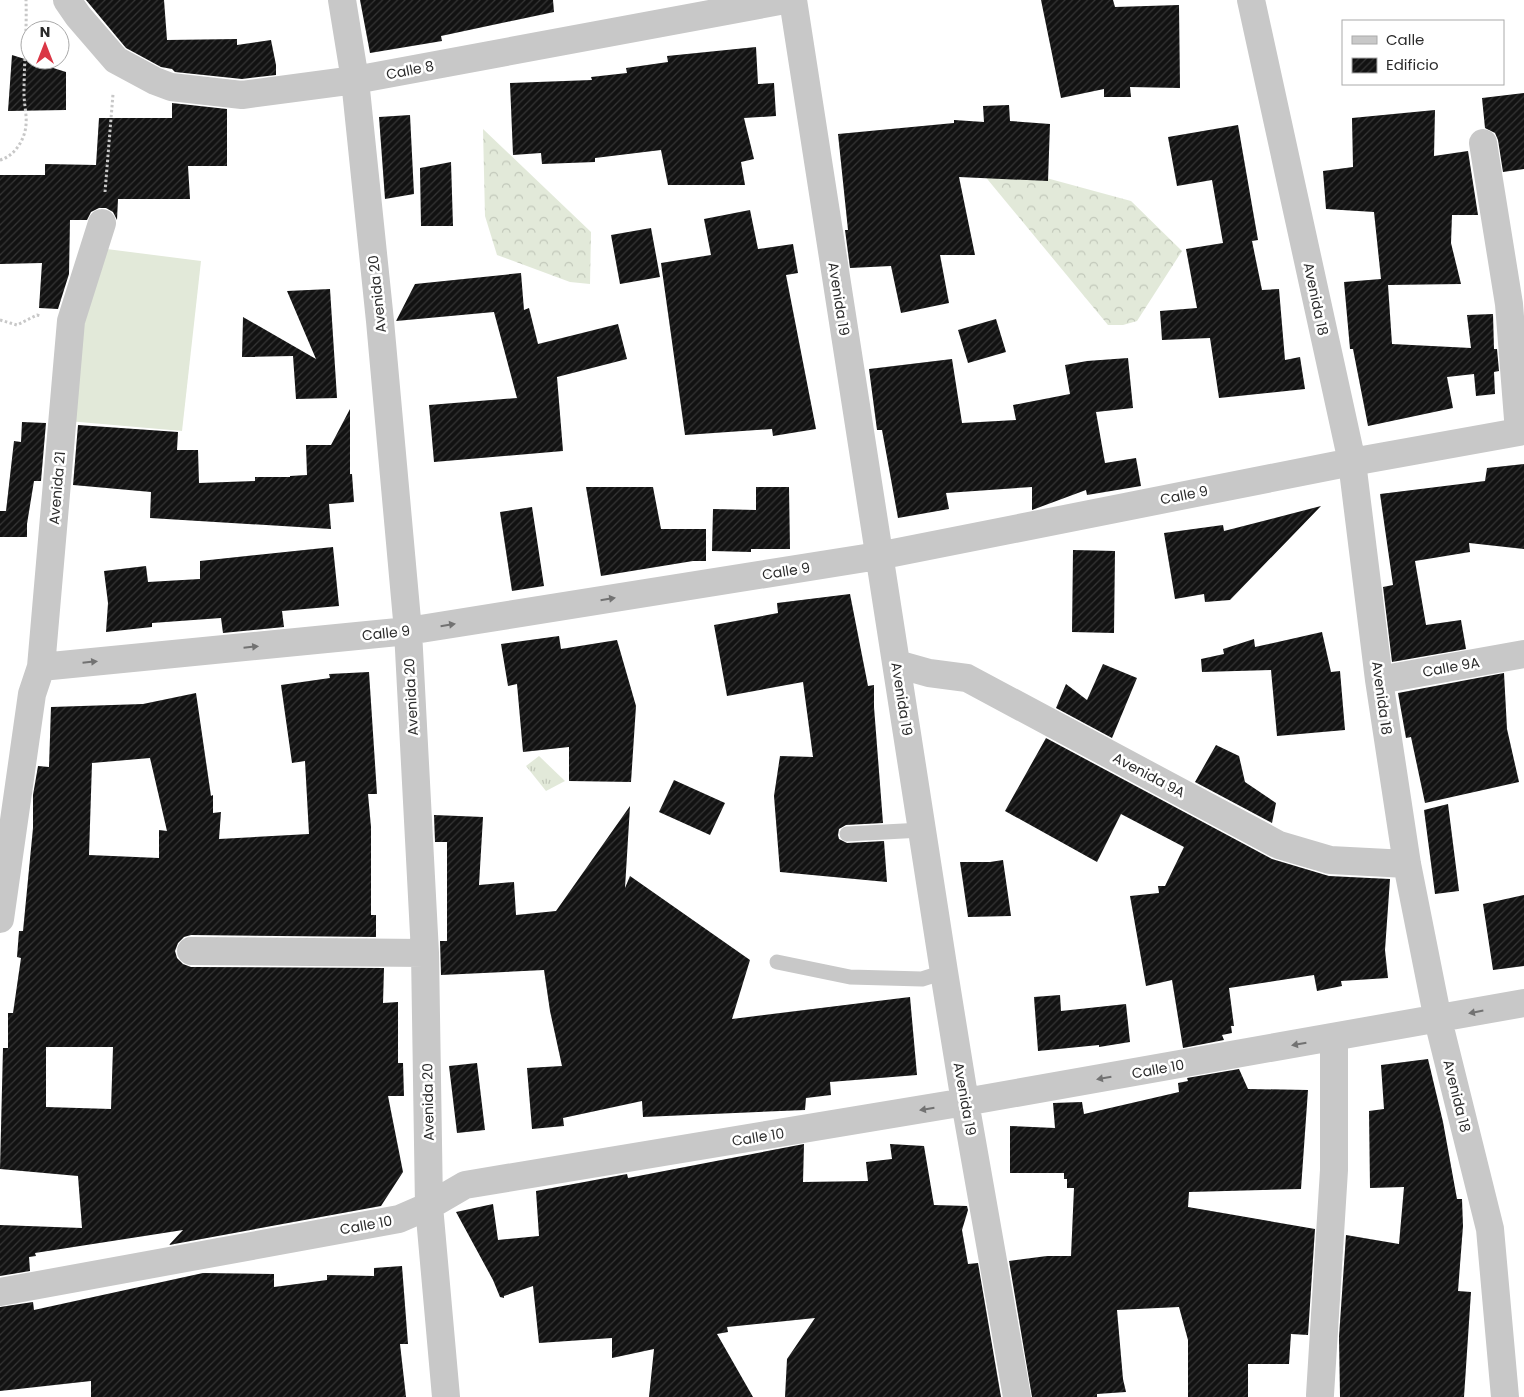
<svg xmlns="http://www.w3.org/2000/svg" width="1524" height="1397" viewBox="0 0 1524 1397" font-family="Poppins,sans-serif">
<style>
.grass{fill:url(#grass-tufts)}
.forest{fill:url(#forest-crowns)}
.garden{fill:#e2e9d9}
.building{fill:url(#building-hatch);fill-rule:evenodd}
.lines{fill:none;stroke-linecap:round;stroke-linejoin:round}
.path{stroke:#c8c8c8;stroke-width:3;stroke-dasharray:2.5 2.5;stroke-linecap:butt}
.service{stroke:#c8c8c8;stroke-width:15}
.minor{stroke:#c8c8c8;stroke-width:28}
.oneway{fill:#727272}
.labels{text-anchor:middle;stroke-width:5;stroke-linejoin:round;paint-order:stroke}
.street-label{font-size:14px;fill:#2b2b2b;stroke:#fff}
</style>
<defs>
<pattern id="grass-tufts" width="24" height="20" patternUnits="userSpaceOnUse" patternTransform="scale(1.25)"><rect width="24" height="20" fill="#e2e9d9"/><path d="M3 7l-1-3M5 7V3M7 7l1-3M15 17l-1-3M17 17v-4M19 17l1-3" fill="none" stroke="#c2c8ba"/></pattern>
<pattern id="forest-crowns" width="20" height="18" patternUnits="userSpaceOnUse" patternTransform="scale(1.25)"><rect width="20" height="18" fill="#e2e9d9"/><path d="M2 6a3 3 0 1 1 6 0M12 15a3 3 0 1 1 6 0" fill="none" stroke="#c2c8ba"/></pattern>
<pattern id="building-hatch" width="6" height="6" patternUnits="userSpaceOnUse" patternTransform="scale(1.25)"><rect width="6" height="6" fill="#121212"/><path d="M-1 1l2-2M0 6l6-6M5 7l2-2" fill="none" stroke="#353535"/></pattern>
</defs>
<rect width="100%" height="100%" fill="#fff"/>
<path class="grass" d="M539,756l26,25 -19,10 -20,-25z"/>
<path class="forest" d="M483,129l108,103 -1,52 -20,-2 -73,-27 -12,-39z
M969,157l162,44 51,50 -45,70 -14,4h-15z"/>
<path class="garden" d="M83,246l118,15 -19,170 -114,-10z"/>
<path class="building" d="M86,0h78l3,40 70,-1v6l34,-5 5,25v10l-34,4 -67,-7 -3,-3 -11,-2 -35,-19z
M360,0h193l1,12 -113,24 1,5 -72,12z
M1041,0h72l2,7 64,-2 1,83 -50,-1 1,10h-27v-8l-43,9z
M756,47l2,37 16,-1 2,33 -32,2 10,41 -13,3 4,23h-77l-7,-35 -66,8v4l-53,2 -1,-11 -28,2 -3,-72 82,-3 -1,-3 36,-4 -1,-5 42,-6 -1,-6z
M12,55l54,17v38l-58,1z
M1524,93v76l-21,3 -5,-32 -3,-7 -10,-5 -3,-30z
M172,103l55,6v57h-39l2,33h-72l-1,21 -4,-8 -7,-4h-7l-8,4 -4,8h-17l-1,54 -11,35 -19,-1 3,-45 -42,1v-89h45v-11l51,1 3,-47h73z
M1009,105l1,16 40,3 -2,57 -89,-4 16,78h-35l9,48 -48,10 -10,-47 -41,2 -5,-38h3l-10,-96 116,-11v-3l30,2 -1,-16z
M1435,110l-1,46 34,-5 10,64h-26l-1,28 10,41 -73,1 4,59 79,4 -4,-33 26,-1 1,35h3l2,22 -5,1 1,22 -19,2 -2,-22 -27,3 6,31 -85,18 -15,-77h-3l-6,-67 37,-3 -7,-67 -48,-3 -3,-38 30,-4 -1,-49z
M410,115l4,79 -29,5 -6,-82z
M1238,125l20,115 -6,1 10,49 17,-1 6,71 15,-3 5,32 -86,9 -9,-60 -48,2 -2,-29 37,-3 -11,-59 37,-6 -11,-63 -35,6 -9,-49z
M451,162l2,64h-32l-1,-58z
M750,210l8,39 35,-5 5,29 -12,2 30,154 -43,7 -1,-7 -87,6 -24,-172 50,-8 -7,-36z
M651,228l9,49 -40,7 -9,-49z
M521,273l3,37 5,-2 9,36 80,-20 9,35 -70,18 6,74 -129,11 -5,-57 88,-7 -23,-86 -98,9 19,-37z
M330,289l7,109 -41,1 -3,-43 -51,1 1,-40 73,42 -29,-68z
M996,319l10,33 -38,11 -10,-33z
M1128,358l5,50 -37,4 9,51 31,-5 5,28 -54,9 -1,-5 -54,20v-23l-86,6 3,16 -51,9 -16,-88h-5l-8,-61 83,-10 10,64 54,-3 -3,-15 57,-11 -5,-29 22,-4z
M350,409v65h2l2,28 -25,2 2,25 -181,-11 1,-26 -78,-7 5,-60 100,7 -1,18h21l1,33 56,-2v-4h35v-1l17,-1 -1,-30h25z
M22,422l24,1 -5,58h-7l-7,43v13h-27v-26h6l8,-70 7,1z
M1524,464v85l-55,-6 1,9 -55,9 11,64 35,-5 5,29 -74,13 -9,-75 10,-2 -13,-91 105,-13 2,-13z
M586,487h67l8,42h45v32h-13l-92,15z
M756,487h33l1,62h-39v3l-39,-1 1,-42 43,1z
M1321,506l-91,94 -25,2 -1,-8 -29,5 -11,-66 59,-8 1,6z
M532,507l12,79 -32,5 -12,-79z
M333,547l6,59 -57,5 2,16 -61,6 -2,-15 -69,5v4l-46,5 2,-29 -4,-32 42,-5 2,16 52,-3v-18z
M1073,550l42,1 -1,82 -42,-1z
M850,594l18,92 6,-1v22l9,116 -37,2 -7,4 -1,6 1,4 8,4 37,-2 3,41 -107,-10 -6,-76 6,-40 33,1 -10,-75 -76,14 -13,-71 64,-12 -1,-10z
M1322,632l9,40 9,-1 5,59 -68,6 -6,-66 -69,2 -1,-13 23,-5 -1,-5 31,-10 1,8z
M559,636l2,13 56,-9 19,66 -5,76 -62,-1v-34l-46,5 -6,-68 -9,2 -7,-42z
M1103,664l34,14 -25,60 -56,-30 10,-24 21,16z
M369,672l8,122h-9l3,33v88h5v22l-185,-2 -7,2 -6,6 -3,8 2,7 6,6 8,3 193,1 -1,35 15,-1v61h5l1,33h-16l15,76 -22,34 -212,39 14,-15 -148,23 1,3 -7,1 1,14 -30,5v-51l82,3 -4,-52 -78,-7 3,-121h5v-35h5l8,-55 -4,-1 2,-26h4l10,-103v-33l5,-29 11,1 2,-60 92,-3 53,-11 15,103 2,-1v18l8,-1 -2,27 90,-5 -4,-73 -13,2 -11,-78 49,-7 -1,-4zM150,758l17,73 -8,-1v28l-70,-3 3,-92zM46,1047h67l-2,62 -65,-2z
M1504,673l3,56 12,53 -94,21 -14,-66 -5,1 -8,-45z
M1046,738l226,121 57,17 61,3 -5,71 3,28 -47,3 1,5 -25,5 -3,-16 -85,13 5,38h-3l1,7 -10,2 2,5 -41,8 -11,-68 -26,6 -16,-90 29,-3 -1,-7h7l19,-39 -63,-33 -24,48 -92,-51z
M1216,745l23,11 6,26 31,21 -4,20 -77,-41z
M674,780l51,23 -15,32 -51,-23z
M1448,804l11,87 -24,3 -11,-84z
M630,806l-5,82 5,-12 120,84 -18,59 178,-22 7,78 -87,7 1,13 -25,3 -1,12 -162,7 -1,-16 -79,17 1,8 -32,3 -5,-61 35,-2 -12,-55 -6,-41 -103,5 -1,-34h7v-99h-12l-1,-27 49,2 -4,68 35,-3 2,33 40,-4z
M1003,860l8,56 -43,1 -8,-55h30z
M1524,895v71l-31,4 -10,-66z
M1060,995l1,16 65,-7 4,38 -31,5v-2l-61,6 -4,-54z
M1428,1059l15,63 14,77h5l1,27 -5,65 13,1 -7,105h-124l-1,-60 7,-102 53,9 5,-57 -34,1 -1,-77 15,-2 -3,-44z
M477,1063l8,67 -28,3 -8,-67z
M1239,1069l9,20 60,1 -7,99 -112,3 -1,15 127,22 -7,106 -17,-1 -2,30h-41v33h-60v-57l-9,-33 -62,3 6,69 3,13 -29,2v3h-65l-23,-136 38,-5h24l3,-68h-7v-9h-3v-6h-54v-47l45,2 -2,-25 29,-1 2,12 95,-22 -1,-9 10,-2 -1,-3z
M804,1144l-1,38 65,-1 -2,-19 26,-3 -2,-15 34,2 10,59 33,1 1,4 -6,20 6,34 10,-1 23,134h-216l2,-38 28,-41 -88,9 1,5 -11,2 36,63h-104l5,-48 -42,9v-20l-73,5 -6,-57 -29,10v2l-4,-1 -7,-17 -37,-68 37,-8 5,36 41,-4 -3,-45 91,-17 1,4z
M402,1266l6,78h-8l6,53h-315v-16l-91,10v-84l33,-5 1,8 169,-37 71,1v13l53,-7v-5l47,1v-8z"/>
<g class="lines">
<path class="path" d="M0,160c15,-4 25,-21 26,-35 1,-10 -2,-21 -2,-31 0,-32 3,-63 2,-94
M105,192l8,-98
M0,320l17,5 20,-10 4,1"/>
<path class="service" d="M847,834l75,-4
M777,962l73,15 72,2 22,-7"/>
<path class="minor" d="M67,0l11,16 38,44 39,21 16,6 71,8 113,-15 430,-80
M342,0l13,80 25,241 28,310 17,322 4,253 17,191
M793,0l151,972 21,130 52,295
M1251,0l101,462 27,218 28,184 31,156 52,209 15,168
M1483,143l26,161 10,128
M897,664l32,9 38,5 312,167 51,15 77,4
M41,667l367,-36 470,-75 474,-94 172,-31
M1379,680l145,-26
M0,919l32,-225 9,-27 30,-346 31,-98
M191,951l234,2
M0,1292l399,-73 30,-13 36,-21 500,-83 559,-99
M1320,1395l14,-225v-132"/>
</g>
<defs><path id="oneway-solid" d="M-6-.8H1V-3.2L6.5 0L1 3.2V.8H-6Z" transform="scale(1.25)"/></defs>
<g class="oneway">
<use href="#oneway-solid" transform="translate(608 599) rotate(-9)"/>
<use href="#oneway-solid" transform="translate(448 625) rotate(-9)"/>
<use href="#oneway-solid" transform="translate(251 647) rotate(-6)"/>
<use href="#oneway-solid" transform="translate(90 662) rotate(-6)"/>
<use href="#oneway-solid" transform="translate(1476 1012) rotate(169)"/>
<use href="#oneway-solid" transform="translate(1299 1044) rotate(170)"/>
<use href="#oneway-solid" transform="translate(1104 1078) rotate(170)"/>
<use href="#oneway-solid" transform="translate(927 1109) rotate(171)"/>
</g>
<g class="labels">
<g class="street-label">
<text transform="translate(410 70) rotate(-11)" y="5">Calle 8</text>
<text transform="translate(377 294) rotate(-96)" y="5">Avenida 20</text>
<text transform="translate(839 299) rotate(81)" y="5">Avenida 19</text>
<text transform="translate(1316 299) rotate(78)" y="5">Avenida 18</text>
<text transform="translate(57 488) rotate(-85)" y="5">Avenida 21</text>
<text transform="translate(1184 495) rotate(-11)" y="5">Calle 9</text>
<text transform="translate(786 571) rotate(-9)" y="5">Calle 9</text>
<text transform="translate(386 633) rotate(-6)" y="5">Calle 9</text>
<text transform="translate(1451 667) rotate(-10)" y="5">Calle 9A</text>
<text transform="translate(411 697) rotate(-93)" y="5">Avenida 20</text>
<text transform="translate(1382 698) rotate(82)" y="5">Avenida 18</text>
<text transform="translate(902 699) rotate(81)" y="5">Avenida 19</text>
<text transform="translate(1149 775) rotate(28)" y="5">Avenida 9A</text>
<text transform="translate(1158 1069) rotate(-10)" y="5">Calle 10</text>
<text transform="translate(1457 1096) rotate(76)" y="5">Avenida 18</text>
<text transform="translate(965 1099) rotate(80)" y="5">Avenida 19</text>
<text transform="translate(428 1102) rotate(-91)" y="5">Avenida 20</text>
<text transform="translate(758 1137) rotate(-9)" y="5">Calle 10</text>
<text transform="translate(366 1225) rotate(-10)" y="5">Calle 10</text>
</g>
</g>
<rect x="1342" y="20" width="162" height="65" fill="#ffffff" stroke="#aaaaaa"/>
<rect x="1352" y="36" width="25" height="8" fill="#c8c8c8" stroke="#aaaaaa"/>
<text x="1386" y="45" font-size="15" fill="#2b2b2b">Calle</text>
<rect x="1352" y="58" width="25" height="15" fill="url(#building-hatch)" stroke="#aaaaaa"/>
<text x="1386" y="70" font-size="15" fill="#2b2b2b">Edificio</text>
<g transform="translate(45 45)"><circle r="24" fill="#ffffff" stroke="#aaaaaa"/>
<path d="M0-4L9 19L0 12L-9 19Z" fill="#da3645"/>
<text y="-8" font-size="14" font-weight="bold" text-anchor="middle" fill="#2b2b2b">N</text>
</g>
</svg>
